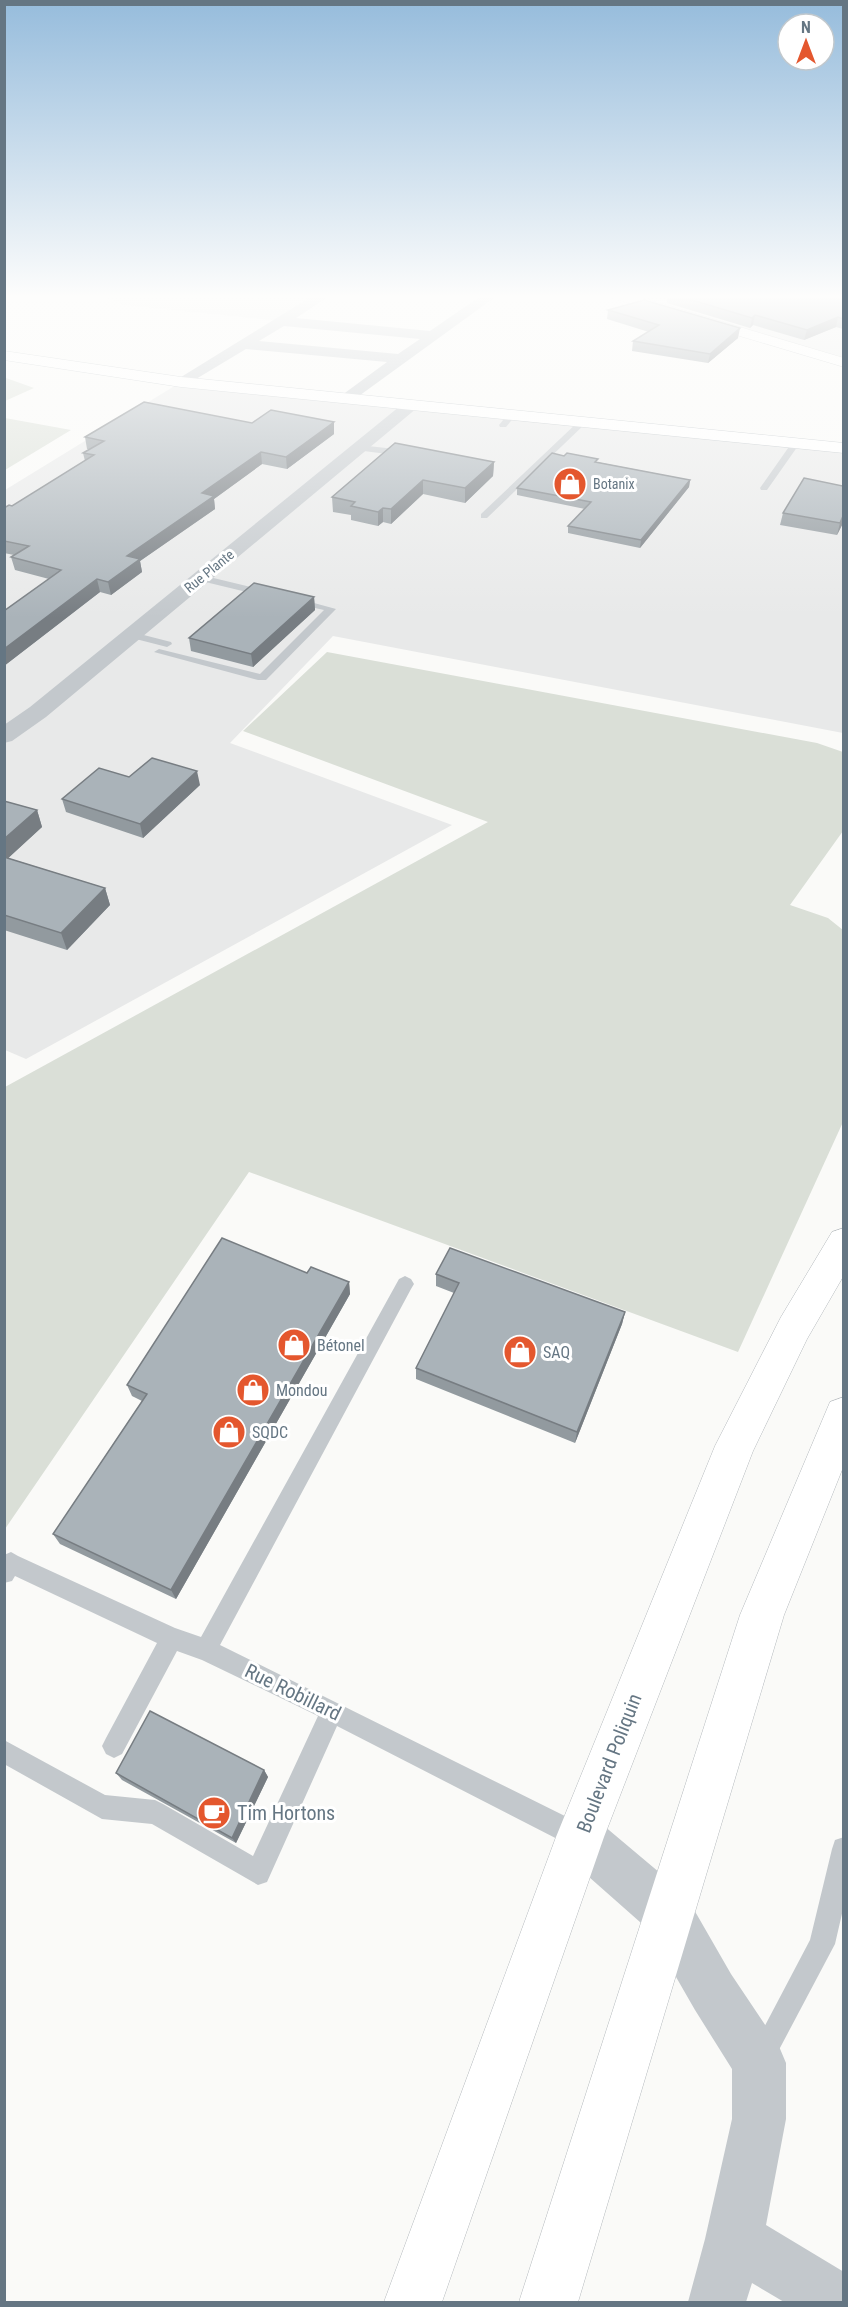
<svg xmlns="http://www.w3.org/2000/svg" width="848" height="2307" viewBox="0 0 848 2307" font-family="'Roboto Condensed',sans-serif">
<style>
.built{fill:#e8e9e9}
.green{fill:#dadfd7}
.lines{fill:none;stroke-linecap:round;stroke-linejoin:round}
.secondary-casing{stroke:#b3babf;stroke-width:1}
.primary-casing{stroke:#b5babe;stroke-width:1}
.lane{fill:#c3c8cc;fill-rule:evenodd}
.street{fill:#c3c8cc;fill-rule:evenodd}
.secondary{fill:#fff;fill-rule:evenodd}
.primary{fill:#fff;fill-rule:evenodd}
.wall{fill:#929a9f}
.shaded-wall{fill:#777d82}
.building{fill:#aab3b9;stroke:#777d82;stroke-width:1.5}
.labels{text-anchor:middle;stroke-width:6;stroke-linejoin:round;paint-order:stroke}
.far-poi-label{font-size:14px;fill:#657683;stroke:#fff;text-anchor:start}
.far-street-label{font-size:14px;fill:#657683;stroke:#fff}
.poi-label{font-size:16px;fill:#657683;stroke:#fff;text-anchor:start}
.near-street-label{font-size:20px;fill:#657683;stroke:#fff}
.near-poi-label{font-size:20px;fill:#657683;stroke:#fff;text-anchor:start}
</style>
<rect width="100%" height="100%" fill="#fafaf8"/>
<path class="built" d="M99,295h225l-43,26 -156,-16z
M626,295h217v62z
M181,382l662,70v281l-510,-97 -103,107 222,82 -426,234 -21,-9v-560z"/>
<path class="green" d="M4,378h2l28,10 -29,13z
M5,418l66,12 -66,40z
M327,652l490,91 26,9v79l-53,74 38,13 15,12v192l-105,230 -489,-180 -244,357v-442l483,-265 -245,-91z"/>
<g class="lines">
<defs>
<path id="secondary" d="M4,351l177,26 663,66v10l-663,-66 -177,-27z"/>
<path id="primary" d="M610,295h22l212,63v9l-232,-69z
M844,1228v47l-37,64 -54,112 -149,386 -162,465h-58l172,-465 159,-391 66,-129 51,-85z
M844,1397v68l-60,150 -206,687h-59l221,-687 90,-213z"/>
</defs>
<use href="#secondary" class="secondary-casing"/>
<use href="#primary" class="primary-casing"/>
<path class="lane" d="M509,413l7,2 -10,12h-6l-1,-2z
M580,420l7,2 -100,96h-6v-4z
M793,441l7,2 -33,47h-6l-1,-2z
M359,445l36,4 4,3 -4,3 -39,-5v-4z
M201,575l70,17 1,2 -5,3 -70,-17v-4z
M292,597l44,12 -70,71h-8l-104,-28 5,-3 101,25 64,-64 -36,-8 -1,-2z
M132,632l39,10 1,2 -5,3 -39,-10 -1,-2z
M405,1276l6,3 3,5 -3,5 -191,356 367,182 3,9 -3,9 -9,3 -9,-3 -232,-119 -70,156 -9,3 -106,-61 -50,-5 -98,-55v-24l101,55 50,5 8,4 90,52 65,-140 -116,-56 -25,-9 -55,103 -8,4 -8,-4 -4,-8 4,-8 51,-95 -142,-67 -3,5 -8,2v-28l7,-3 7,4 157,72 26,9 198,-358z
M844,1837v68l-9,39 -63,119 -9,4 -9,-4 -4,-9 60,-114 22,-91 3,-9z"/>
<path class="street" d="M314,295h17l-35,23 134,13 52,-36h16l-146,106 -6,2 -8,-5 49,-36 -141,-13 -60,36 -5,2 -8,-5zM284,326l136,13 -22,15 -139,-13z
M411,400l8,5 -2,3 -371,309 -34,24 -8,2v-18l26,-18 375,-305z
M580,1813l17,7 88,74 46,80 47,70 8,19v56l-20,106 78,47v30h-60l-32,-19 -6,19h-58l17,-63 27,-120v-50l-37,-59 -46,-80 -86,-76 -7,-17 7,-17z"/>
<use href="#secondary" class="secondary"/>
<use href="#primary" class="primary"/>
</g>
<path class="wall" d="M657,295h186v34l-7,-2 -32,13 -51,-15 -3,3 -83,-25v-5z
M608,310l130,28 -30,25 -76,-12 1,-10 16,-9 -42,-13z
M252,423l82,11 -47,35 -25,-5 -48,35 1,10 -75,52 2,11 -31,23 -11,-3 -96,74v-55l45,-32 -34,-9 -4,-13 3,-2 -10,-2v-45l8,-2 73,-45 -2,-8 6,-4h-2l-2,-12z
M494,462l-1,14 -28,27 -42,-9 -32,30 -8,-2 -5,4 -27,-6v-5l-18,-3 -1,-15z
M597,462l93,18 -1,7 -49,61 -72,-15v-7l17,-17 -68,-14v-7z
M783,513l60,10 -6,12 -57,-10z
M314,597l1,13 -62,57 -62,-16 -2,-13z
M129,777l71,8 -57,53 -77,-26 -4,-13z
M4,801l33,9 5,17 -34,31 97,30 5,17 -43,45 -63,-20z
M307,1273l42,9 1,12 -174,305 -116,-55 -7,-10 89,-133 -10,-5 -5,-11z
M436,1274l189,38 -3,12 -47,119 -159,-64v-11l38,-75 -18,-7z
M264,1770l4,7 -32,66 -114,-63 -6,-7z"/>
<path class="shaded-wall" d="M164,295h10l-10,3z
M755,315l-2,10 -3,3 2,-10z
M838,317l-2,10 -32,13 3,-10z
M740,328l-2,10 -30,25 2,-9z
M334,422v12l-47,35 -1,-12z
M261,452l1,12 -48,35 1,10 -75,52 2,11 -31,23 -3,-13 19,-26 75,-63z
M494,462l-1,14 -28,27v-15z
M423,480v14l-32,30v-15z
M690,480l-1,7 -49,61 1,-8z
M383,508v14l-5,4v-14z
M843,516v7l-6,12 3,-12z
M97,579l3,13 -96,74v-17z
M314,597l1,13 -62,57 -2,-13z
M197,771l3,14 -57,53 -3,-14z
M37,810l5,17 -38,35v-23z
M105,888l5,17 -43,45 -6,-17z
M349,1282l1,12 -174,305 -5,-9z
M625,1312l-3,12 -47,119 2,-11z
M264,1770l4,7 -32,66 -4,-5z"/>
<path class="building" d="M675,295h168v24l-5,-2 -31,13 -52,-15 -3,3z
M644,300l96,28 -30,26 -77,-13 26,-16 -51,-15z
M144,402l108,21 19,-13 63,12 -48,35 -25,-5 -59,41 12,3 -87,60 13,3 -32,23 -11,-3 -93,70v-38l57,-41 -50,-13 18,-11 -25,-5v-33l5,-3 3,1 82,-51 -11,-2 21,-12 -19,-4z
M395,443l99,19 -29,26 -42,-8 -32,29 -8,-1 -5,4 -27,-6 4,-4 -23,-5z
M552,453l12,3 3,-3 31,6 -3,3 95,18 -49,60 -73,-14 23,-24 -74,-14z
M804,478l39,8v30l-3,7 -57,-10z
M254,583l60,14 -63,57 -62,-16z
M152,758l45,13 -57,53 -78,-25 37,-31 30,9z
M4,801l33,9 -33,29z
M4,857l101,31 -44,45 -57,-18z
M222,1238l85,35 4,-6 38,15 -178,308 -118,-56 94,-140 -20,-9z
M450,1248l175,64 -48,120 -161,-64 43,-85 -23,-9z
M150,1711l114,59 -32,68 -116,-65z"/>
<linearGradient id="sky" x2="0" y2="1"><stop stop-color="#96bcdc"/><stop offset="0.48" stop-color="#fdfdfc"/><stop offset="1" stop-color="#fdfdfc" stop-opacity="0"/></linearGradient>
<rect width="848" height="618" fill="url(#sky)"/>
<defs>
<symbol id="shop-disc" viewBox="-11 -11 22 22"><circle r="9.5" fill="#e4572e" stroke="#fff"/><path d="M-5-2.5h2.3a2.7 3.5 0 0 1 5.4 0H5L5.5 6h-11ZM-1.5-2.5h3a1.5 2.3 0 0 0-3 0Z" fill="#fff"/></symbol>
<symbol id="cafe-disc" viewBox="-11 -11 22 22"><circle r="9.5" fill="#e4572e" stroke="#fff"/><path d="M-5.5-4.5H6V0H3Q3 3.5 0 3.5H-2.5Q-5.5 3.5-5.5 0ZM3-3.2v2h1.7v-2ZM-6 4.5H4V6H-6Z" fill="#fff"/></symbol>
</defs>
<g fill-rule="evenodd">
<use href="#shop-disc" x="551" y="465" width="38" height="38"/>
<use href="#shop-disc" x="275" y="1326" width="38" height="38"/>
<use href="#shop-disc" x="501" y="1333" width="38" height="38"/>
<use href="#shop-disc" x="234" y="1371" width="38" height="38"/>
<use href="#shop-disc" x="210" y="1413" width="38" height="38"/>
<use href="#cafe-disc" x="195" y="1794" width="38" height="38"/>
</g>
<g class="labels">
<g class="far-poi-label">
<text x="593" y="489">Botanix</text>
</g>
<g class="far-street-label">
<text transform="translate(209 571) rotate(-39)" y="5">Rue Plante</text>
</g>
<g class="poi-label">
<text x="317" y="1351">Bétonel</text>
<text x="543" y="1358">SAQ</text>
<text x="276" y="1396">Mondou</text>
<text x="252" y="1438">SQDC</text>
</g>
<g class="near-street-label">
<text transform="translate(293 1692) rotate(26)" y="7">Rue Robillard</text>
<text transform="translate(609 1763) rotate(-69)" y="7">Boulevard Poliquin</text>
</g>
<g class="near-poi-label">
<text x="237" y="1820">Tim Hortons</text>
</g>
</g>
<rect width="848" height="2307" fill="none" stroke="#657683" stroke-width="12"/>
<g transform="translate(806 42)"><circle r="28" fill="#ffffff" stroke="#c1c8cd" stroke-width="1.5"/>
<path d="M0-4.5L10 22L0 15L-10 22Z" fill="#e4572e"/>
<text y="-9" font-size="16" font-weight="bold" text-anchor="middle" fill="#657683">N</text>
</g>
</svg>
